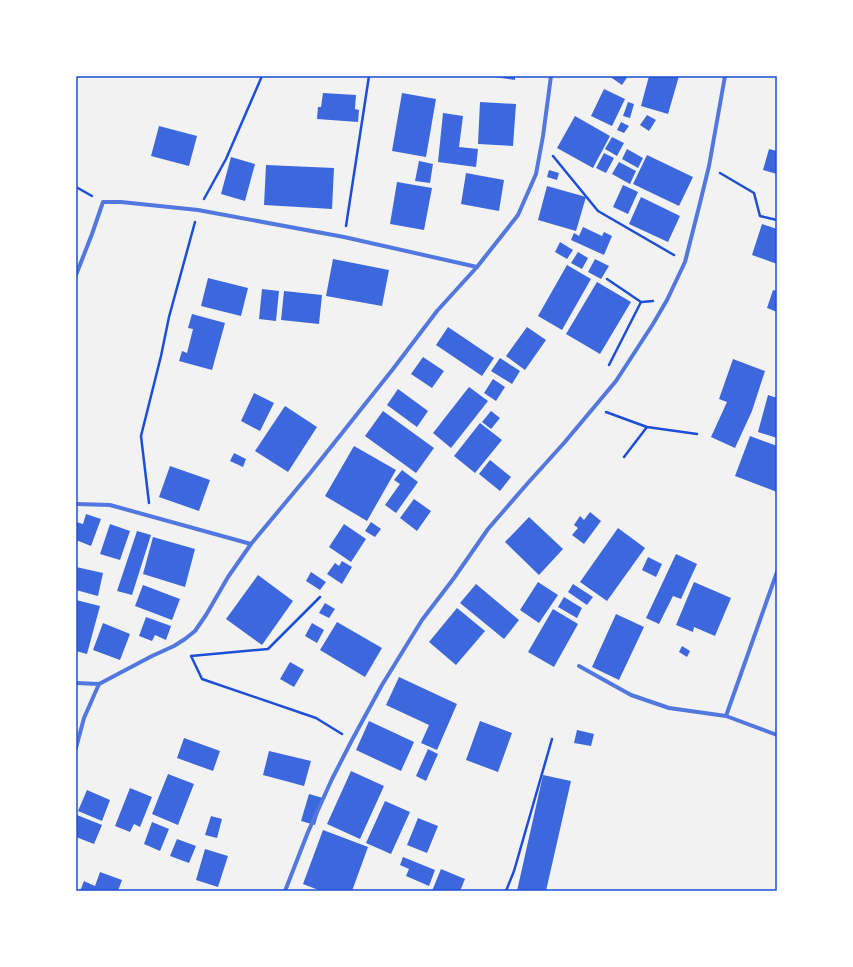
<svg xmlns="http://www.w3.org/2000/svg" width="853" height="967" viewBox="0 0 853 967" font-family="Mulish,sans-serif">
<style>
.building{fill:#3d67dc}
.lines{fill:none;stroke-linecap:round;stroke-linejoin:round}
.path{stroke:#1d4ed8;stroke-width:2.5}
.minor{stroke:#5277de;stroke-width:4}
.neatline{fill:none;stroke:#1d4ed8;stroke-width:1.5}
</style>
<rect width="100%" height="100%" fill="#f2f2f2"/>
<path class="building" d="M494,76h21v4l-21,-3z
M609,76h19l-6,9z
M649,76h30l-11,38 -27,-8z
M604,89l21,10 -13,27 -21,-10z
M323,93l33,2 -1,14 4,1 -1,12 -41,-3 1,-12h3z
M402,93l34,6 -10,58 -34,-6z
M480,102l36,2 -3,42 -35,-2z
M628,102l6,2 -4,14 -7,-2z
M443,113l20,3 -4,31 19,2 -2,18 -38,-5z
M647,115l9,5 -7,11 -9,-6z
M575,116l35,20 -17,32 -36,-20z
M621,122l8,4 -5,7 -7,-3z
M159,126l38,10 -8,30 -38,-10z
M612,137l12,6 -7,13 -12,-7z
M627,149l16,9 -5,10 -16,-9z
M769,149l8,2v23l-14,-4z
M604,153l10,5 -8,15 -10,-5z
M647,155l46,22 -14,29 -46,-22z
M231,157l24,7 -10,37 -24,-7z
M419,161l14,3 -3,19 -15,-2z
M619,162l17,9 -6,13 -18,-10z
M266,165l68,3 -2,41 -68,-4z
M549,170l10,3 -2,7 -10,-3z
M466,173l38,7 -5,31 -38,-7z
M397,182l35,6 -8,42 -34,-6z
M623,185l15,7 -10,22 -15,-7z
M547,186l39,11 -10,34 -38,-11z
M641,197l39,19 -12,26 -39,-18z
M762,224l15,5v35l-25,-9z
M583,227l19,9 2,-4 8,4 -8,19 -33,-15 3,-7 5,3z
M560,242l13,8 -6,9 -12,-7z
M578,252l10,6 -6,11 -11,-6z
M333,259l56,11 -7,36 -56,-10z
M595,259l14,7 -8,13 -13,-7z
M567,265l24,14 -29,51 -24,-14z
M208,278l40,10 -7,28 -40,-10z
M597,282l34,20 -31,52 -34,-20z
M262,289l17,2 -3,30 -17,-2z
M773,290l4,1v21l-10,-4z
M284,291l38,4 -3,29 -38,-4z
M192,314l33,9 -13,47 -33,-9 3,-10 5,2 6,-24 -5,-1z
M448,327l46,31 -12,18 -46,-31z
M527,327l19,13 -21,30 -19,-14z
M423,357l21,14 -12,17 -21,-14z
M500,358l20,13 -8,13 -21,-13z
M733,359l32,12 -13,40 -17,37 -24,-11 16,-35 -8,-3z
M493,379l12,8 -9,14 -12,-8z
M469,387l19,14 -37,47 -18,-15z
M398,389l30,22 -11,16 -30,-22z
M254,393l20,10 -14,28 -19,-10z
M768,395l9,3v40l-19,-6z
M285,406l32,21 -29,45 -33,-21z
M383,411l51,37 -18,25 -51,-37z
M491,411l9,7 -9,11 -9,-7z
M480,423l22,17 -27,33 -21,-17z
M750,436l27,10v46l-42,-16z
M354,446l42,24 -29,51 -42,-25z
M234,453l12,6 -3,8 -13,-6z
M490,460l21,17 -11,14 -21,-17z
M170,466l40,14 -11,31 -40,-14z
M402,470l16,12 -22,31 -11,-8 15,-21 -6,-4z
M414,499l17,12 -14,20 -17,-13z
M590,512l11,9 -17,23 -12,-9 6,-7 -4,-3 6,-9 4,4z
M86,514l15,5 -10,27 -15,-6v-18l7,2z
M529,517l34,32 -24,26 -34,-33z
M371,522l10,7 -6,8 -10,-6z
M110,524l20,7 -10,29 -20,-6z
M344,524l22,15 -15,23 -22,-15z
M618,528l27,20 -38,53 -27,-19z
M137,531l14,4 -19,60 -15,-4z
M153,537l42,12 -10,38 -42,-13z
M676,554l21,10 -16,35 -8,-3 -14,28 -13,-6z
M648,557l14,7 -6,13 -14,-7z
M342,561l10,6 -10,17 -15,-10 8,-11 4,3z
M76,567l27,6 -5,23 -22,-6z
M311,572l15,10 -6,8 -14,-9z
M258,575l35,26 -31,44 -36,-26z
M538,582l20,13 -19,28 -19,-13z
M694,582l37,16 -16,38 -21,-9 -1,5 -17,-7z
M476,584l43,36 -15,19 -44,-36z
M573,584l20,13 -6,8 -19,-13z
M143,585l37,14 -8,21 -37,-14z
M564,597l18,11 -5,10 -19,-11z
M76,600l24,6 -13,48 -11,-3z
M325,603l10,6 -6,9 -10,-5z
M457,608l28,23 -29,34 -27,-23z
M553,609l25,15 -24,43 -26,-15z
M616,614l28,13 -25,53 -27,-13z
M146,617l25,9 -5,14 -11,-5 -3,6 -13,-5z
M337,622l45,26 -17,29 -45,-27z
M103,623l27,11 -10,26 -27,-10z
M312,623l12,7 -7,13 -12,-7z
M682,646l8,5 -3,6 -8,-5z
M290,662l14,8 -10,17 -14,-8z
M399,677l58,27 -20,46 -16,-7 8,-18 -43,-20z
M369,721l45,21 -13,29 -45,-21z
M480,721l32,12 -14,39 -32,-12z
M577,730l17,4 -3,12 -17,-3z
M184,738l36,13 -7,20 -36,-13z
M428,749l10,5 -12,27 -10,-5z
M269,751l42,10 -7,25 -41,-11z
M351,771l33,15 -24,53 -33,-15z
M168,774l26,10 -16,41 -26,-11z
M543,775l28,6 -25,110h-29z
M130,788l22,9 -12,30 -6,-3 -4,8 -15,-6z
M87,790l23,10 -8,21 -24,-10z
M309,794l14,4 -8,27 -14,-4z
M385,801l25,11 -19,42 -25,-11z
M77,815l25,10 -8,19 -18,-7v-20z
M211,816l11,3 -5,19 -12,-3z
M418,818l20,8 -11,27 -20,-8z
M152,822l17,7 -9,22 -16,-7z
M323,830l45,17 -16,44h-31l-18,-7z
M177,839l19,7 -7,17 -19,-7z
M205,849l23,7 -10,31 -22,-7z
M403,857l32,13 -6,16 -23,-10 3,-7 -9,-4z
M441,869l24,10 -5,12h-28z
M100,872l22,8 -4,11h-38l4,-10 11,5z"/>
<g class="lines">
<path class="path" d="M553,156l45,55 76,44
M720,173l34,20 6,23 17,4
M76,187l16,9
M204,199l22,-40 36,-83
M346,226l23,-150
M607,279l34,23 -32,63
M642,302l11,-1
M606,412l19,7 22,8 50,7
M624,457l23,-30
M149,503l-8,-67 20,-80 8,-39 26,-95
M320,597l-52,52 -77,7 11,23 114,39 26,16
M506,891l8,-20 38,-132"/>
<path class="minor" d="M76,275l16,-41 11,-32h18l77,8 146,27 133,30
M76,504l34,1 141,39
M579,666l52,29 38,13 57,8 51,19
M76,683l23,1 53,-28 22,-10 11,-7 10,-8 11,-16 22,-38 23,-33 60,-72 82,-103 44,-58 40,-44 41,-52 18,-41 7,-38 8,-60
M726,716l51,-144
M76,748l8,-30 15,-34
M285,891l23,-59 24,-53 20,-39 30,-55 40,-65 32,-42 34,-49 39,-45 37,-41 52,-62 37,-57 14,-24 18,-38 15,-59 9,-37 16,-90"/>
</g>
<rect width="853" height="967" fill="none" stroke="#ffffff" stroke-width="154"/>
<rect x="77" y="77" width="699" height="813" class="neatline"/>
</svg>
